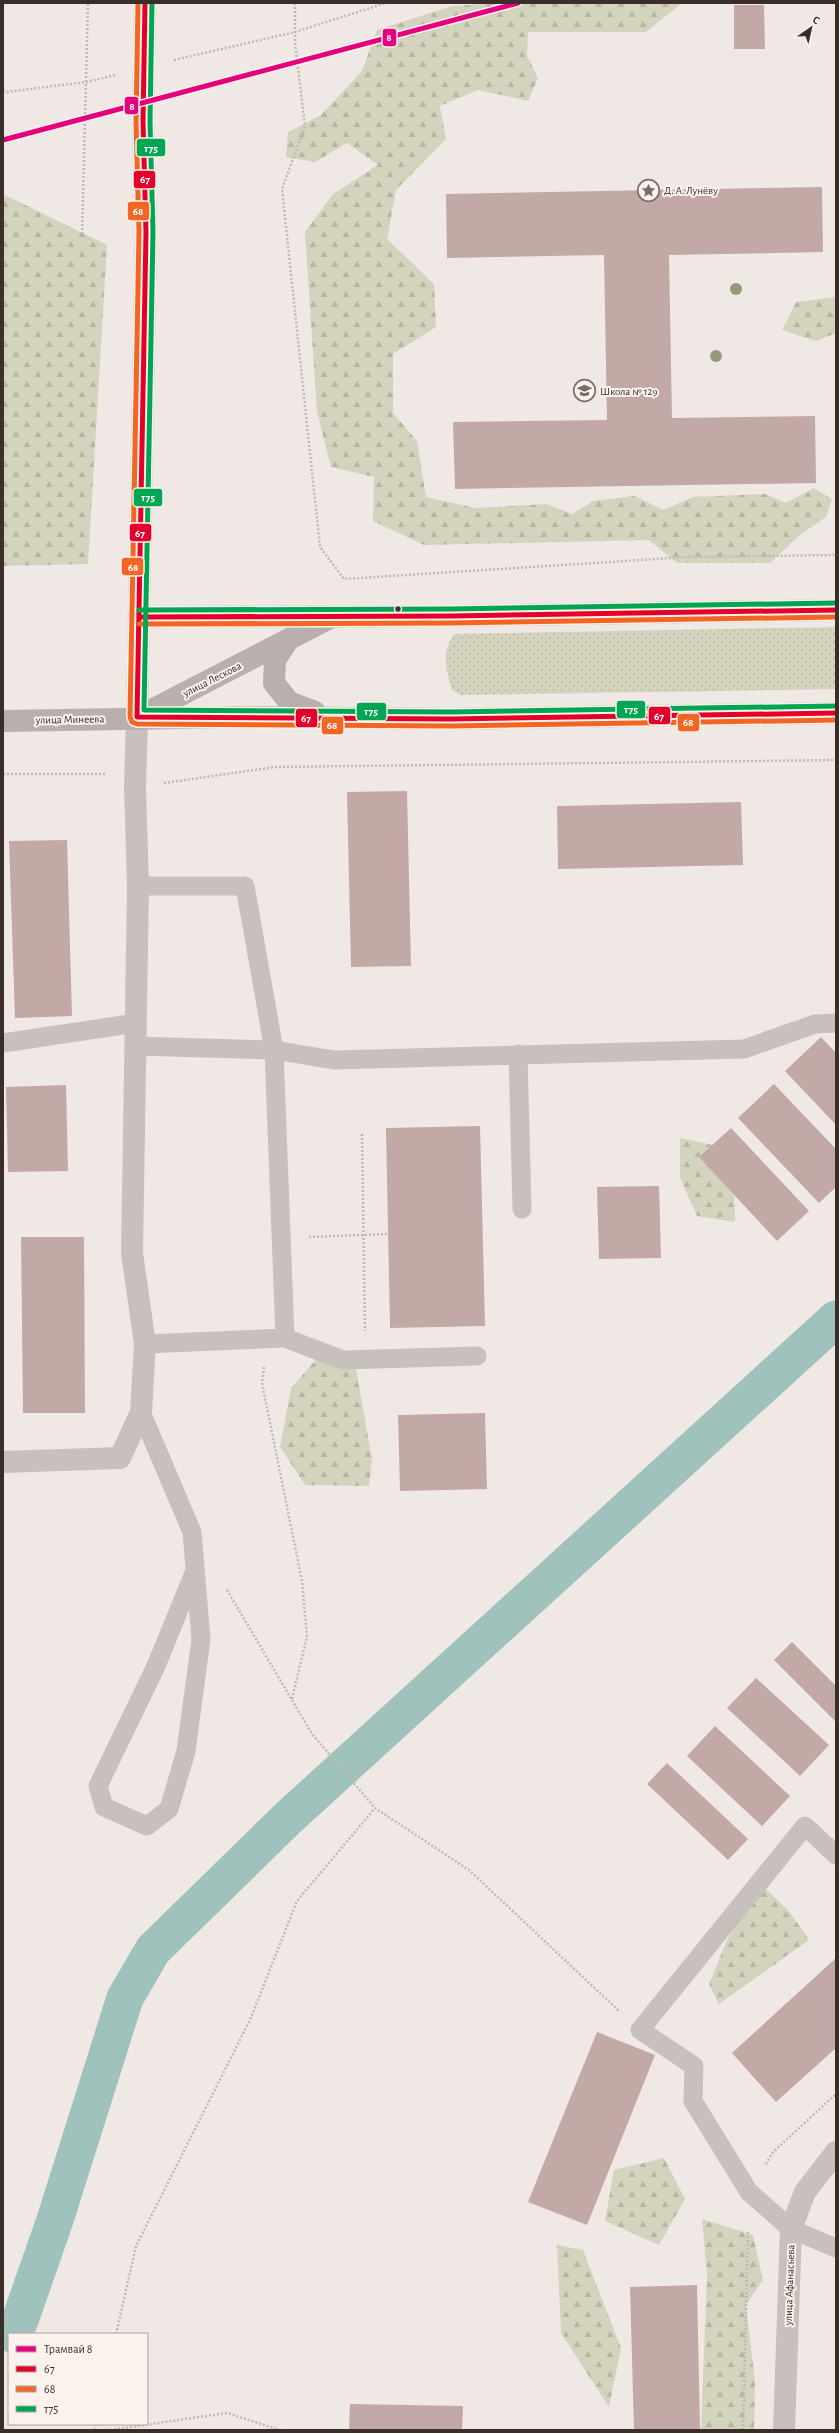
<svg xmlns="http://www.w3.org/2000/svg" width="839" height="2433" viewBox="0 0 839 2433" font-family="'Alegreya Sans',sans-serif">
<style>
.grass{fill:url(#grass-dots)}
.forest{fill:url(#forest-firs)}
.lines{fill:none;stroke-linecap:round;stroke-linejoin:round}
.canal{stroke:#a0c2bc;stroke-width:37}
.building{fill:#c2a9a6}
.path{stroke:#c1b9b5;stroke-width:2.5;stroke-dasharray:2 2;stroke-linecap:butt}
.lane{stroke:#c8c0bd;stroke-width:19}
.street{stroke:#c8c0bd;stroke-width:22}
.secondary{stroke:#b9b0ad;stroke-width:22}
.bus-1-casing{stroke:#fbf2ed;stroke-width:8}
.bus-2-casing{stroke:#fbf2ed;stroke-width:8}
.bus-3-casing{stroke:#fbf2ed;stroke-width:8}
.bus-1{stroke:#e4002b;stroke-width:5}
.bus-2{stroke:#f26522;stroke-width:5}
.bus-3{stroke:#00a651;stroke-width:5}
.tram-1-casing{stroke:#fbf2ed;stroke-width:8}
.tram-1{stroke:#e5007d;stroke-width:5}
.tree{fill:#97997f}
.bus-dot{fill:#3a2d2a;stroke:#fbf2ed;stroke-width:1.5}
.labels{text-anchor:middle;stroke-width:4;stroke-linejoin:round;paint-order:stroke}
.poi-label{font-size:11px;fill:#3a2d2a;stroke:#fbf2ed;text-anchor:start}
.street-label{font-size:11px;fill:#3a2d2a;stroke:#fbf2ed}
.line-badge{stroke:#fbf2ed;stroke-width:1.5}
.badge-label{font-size:11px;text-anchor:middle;font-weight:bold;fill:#fff}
</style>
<defs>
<pattern id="grass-dots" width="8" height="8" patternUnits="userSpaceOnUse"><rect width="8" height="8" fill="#d4d4be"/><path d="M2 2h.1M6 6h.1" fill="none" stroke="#b7b6a3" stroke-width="1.8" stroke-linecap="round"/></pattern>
<pattern id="forest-firs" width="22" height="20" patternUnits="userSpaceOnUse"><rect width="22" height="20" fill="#d4d4be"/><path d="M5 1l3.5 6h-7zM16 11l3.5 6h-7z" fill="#b7b6a3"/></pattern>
</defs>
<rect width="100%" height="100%" fill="#efe8e4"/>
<path class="grass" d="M836,627v62l-376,6 -8,-5c-6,-20 -11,-37 2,-56z"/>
<path class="forest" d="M500,3h182l-36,29h-118l-1,24 11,22 -10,23 -50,-11 -38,16 6,33 -50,51 -9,49 47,45 2,43 -43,27v59l24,28 9,56 49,11 71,-4 26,10 21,-13 42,-5 28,14 30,-13 72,-3 21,9 28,-15 18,11 -6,18 -26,18 -30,28h-93l-28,-23 -225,5 -51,-24 1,-44 -43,-10 -14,-55 -12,-180 28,-38 45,-29 -31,-22 -32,19 -29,-5 2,-25 33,-17 41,-44 15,-41 75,-24z
M3,194l104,51 -19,319 -85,2z
M836,297v36l-20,8 -34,-11 14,-28z
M680,1138l33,7 21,19 1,58 -38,-6 -17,-38z
M328,1346l27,17 17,97 -3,26 -64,-1 -25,-38 11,-59z
M763,1886l26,25 20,29 -90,64 -10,-20 19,-46z
M664,2158l21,41 -26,46 -54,-24 9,-51z
M702,2219l51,16 10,45 -17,25 9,77 -1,48h-53l6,-155z
M557,2245l26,5 38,98 -12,59 -48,-74z"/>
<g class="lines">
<path class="canal" d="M12,2334l7,-11 36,-103 70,-222 28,-48 135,-132 548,-499"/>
</g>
<path class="building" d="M734,5h30l1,44h-31z
M822,187l1,65 -154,3 3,163 143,-2 1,67 -361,6 -2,-67 154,-2 -3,-165 -157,3 -1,-64z
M407,791l4,175 -60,1 -4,-175z
M741,802l2,63 -185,4 -1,-63z
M67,840l5,176 -57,2 -6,-177z
M821,1037l15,16v72l-51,-54z
M774,1084l62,65v38l-17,16 -81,-85z
M66,1085l2,86 -60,1 -2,-85z
M480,1126l5,200 -95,2 -4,-200z
M731,1128l78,83 -32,30 -78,-84z
M659,1186l2,72 -62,1 -2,-72z
M21,1237h63l1,176h-62z
M485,1413l2,76 -87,2 -2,-76z
M792,1642l44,44v36l-62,-62z
M756,1678l73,67 -29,31 -73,-68z
M715,1726l75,70 -28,30 -75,-70z
M667,1763l81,76 -20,21 -81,-76z
M836,1958v90l-60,54 -44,-49z
M597,2032l58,23 -68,170 -59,-23z
M697,2285l3,145h-66l-4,-143z
M350,2404l113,2 -1,24h-113z"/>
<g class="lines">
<path class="path" d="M295,3v40l10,83 -23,63 38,358 24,32 343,-22 149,-2
M174,60l121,-28 91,-29
M3,90l4,2 80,-10 28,-7
M82,234l6,-231
M3,774h103
M164,783l111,-16 561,-7
M362,1134l3,197
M309,1237l79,-3
M264,1367l-2,16 40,198 5,56 -15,62
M227,1590l85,144 63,74 94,62 150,141
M766,2164l7,-12 63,-58
M116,2334l20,-88 114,-226 47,-119 78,-93
M94,2430l2,-6
M110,2430l117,-17 53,17
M743,2430l5,-199"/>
<path class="lane" d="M138,886h107l29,164 11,288 -140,6
M3,1043l133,-20
M135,1046l139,4 60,10 410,-11 71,-25 21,-1
M518,1054l4,155
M285,1338l58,22 134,-4
M141,1412l51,120 9,107 -15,112 -17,58 -22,17 -43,-19 -6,-21 58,-120 38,-93
M836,1855l-31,-29 -165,204 54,36 -1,35 56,91 42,37 45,19"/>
<path class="street" d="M3,1462l117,-4 21,-46 4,-68 -13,-91 6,-367 -3,-99 2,-70
M784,2430l7,-201 14,-37 31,-40"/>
<path class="secondary" d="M139,617l312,-1 385,-6
M289,639l-14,21 -1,23 15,19 26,10
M140,716l190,-98
M137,717l9,-485 -3,-111 2,-118
M3,721l239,-4 209,2 385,-6"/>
<defs>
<path id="bus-1" d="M145,3l-2,118 3,111 -9,485 314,2 385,-6
M139,617l312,-1 385,-6"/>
<path id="bus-2" d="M138,3l-2,118 3,111 -9,485 2,5 5,2 314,2 385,-6
M139,624l312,-1 385,-6"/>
<path id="bus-3" d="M152,3l-2,118 3,111 -9,478 307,2 385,-6
M139,610l312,-1 385,-6"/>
</defs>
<use href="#bus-1" class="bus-1-casing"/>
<use href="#bus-2" class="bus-2-casing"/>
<use href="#bus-3" class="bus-3-casing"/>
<use href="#bus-1" class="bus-1"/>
<use href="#bus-2" class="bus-2"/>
<use href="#bus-3" class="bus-3"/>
<defs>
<path id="tram-1" d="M3,140l515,-137"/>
</defs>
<use href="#tram-1" class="tram-1-casing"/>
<use href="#tram-1" class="tram-1"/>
</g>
<g class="tree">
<circle cx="736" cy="289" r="6"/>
<circle cx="716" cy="356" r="6"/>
</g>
<defs>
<symbol id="sight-ring" viewBox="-11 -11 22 22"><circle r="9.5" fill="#fbf2ed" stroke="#796e6b" stroke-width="1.5"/><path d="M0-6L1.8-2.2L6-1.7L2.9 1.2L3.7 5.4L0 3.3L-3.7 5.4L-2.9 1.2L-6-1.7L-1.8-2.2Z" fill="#796e6b"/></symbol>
<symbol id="school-ring" viewBox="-11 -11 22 22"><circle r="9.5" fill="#fbf2ed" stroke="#796e6b" stroke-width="1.5"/><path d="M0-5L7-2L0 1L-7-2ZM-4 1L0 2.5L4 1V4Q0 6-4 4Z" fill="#796e6b"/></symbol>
</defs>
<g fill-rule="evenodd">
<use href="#sight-ring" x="636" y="178" width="25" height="25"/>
<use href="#school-ring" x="572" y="378" width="25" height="25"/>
</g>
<circle class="bus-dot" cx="398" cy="609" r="3.5"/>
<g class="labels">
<g class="poi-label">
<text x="664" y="194">Д. А. Лунёву</text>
<text x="600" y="395">Школа № 129</text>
</g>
<g class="street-label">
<text transform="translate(212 679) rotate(-27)" y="4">улица Лескова</text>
<text transform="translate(70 719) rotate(-1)" y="4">улица Минеева</text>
<text transform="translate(789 2285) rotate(-88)" y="4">улица Афанасьева</text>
</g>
</g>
<g class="line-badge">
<rect x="382" y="28" width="15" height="19" rx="4" fill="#e5007d"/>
<rect x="124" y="96" width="15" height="19" rx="4" fill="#e5007d"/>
<rect x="136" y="138" width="30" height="19" rx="4" fill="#00a651"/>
<rect x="133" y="170" width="23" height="19" rx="4" fill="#e4002b"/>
<rect x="127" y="201" width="23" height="20" rx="4" fill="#f26522"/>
<rect x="133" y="488" width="30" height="19" rx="4" fill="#00a651"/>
<rect x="129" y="523" width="23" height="19" rx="4" fill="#e4002b"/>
<rect x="121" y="557" width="23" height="19" rx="4" fill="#f26522"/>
<rect x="616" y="700" width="30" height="19" rx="4" fill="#00a651"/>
<rect x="356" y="702" width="31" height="19" rx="4" fill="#00a651"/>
<rect x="648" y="706" width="23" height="19" rx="4" fill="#e4002b"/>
<rect x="295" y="708" width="23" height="20" rx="4" fill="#e4002b"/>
<rect x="677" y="713" width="23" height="19" rx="4" fill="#f26522"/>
<rect x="321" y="716" width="23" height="19" rx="4" fill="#f26522"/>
</g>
<g class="badge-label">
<text x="389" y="41">8</text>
<text x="132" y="110">8</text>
<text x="151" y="152">т75</text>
<text x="145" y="183">67</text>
<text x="138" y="215">68</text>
<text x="148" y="501">т75</text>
<text x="140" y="537">67</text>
<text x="133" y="571">68</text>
<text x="631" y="713">т75</text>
<text x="371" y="715">т75</text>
<text x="659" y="720">67</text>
<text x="306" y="722">67</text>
<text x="688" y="726">68</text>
<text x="332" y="729">68</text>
</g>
<rect width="839" height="2433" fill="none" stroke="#3a2d2a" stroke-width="8"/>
<rect x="8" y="2333" width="140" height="92" fill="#fbf2ed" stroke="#aea39f"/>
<rect x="16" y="2346" width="20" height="6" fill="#e5007d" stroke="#aea39f"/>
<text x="44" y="2353" font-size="12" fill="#3a2d2a">Трамвай 8</text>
<rect x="16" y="2366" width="20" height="6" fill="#e4002b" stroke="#aea39f"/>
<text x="44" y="2373" font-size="12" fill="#3a2d2a">67</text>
<rect x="16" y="2386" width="20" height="6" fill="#f26522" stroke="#aea39f"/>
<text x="44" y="2393" font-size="12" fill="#3a2d2a">68</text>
<rect x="16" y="2406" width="20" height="6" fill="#00a651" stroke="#aea39f"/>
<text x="44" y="2413" font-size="12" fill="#3a2d2a">т75</text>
<g transform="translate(811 28) rotate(34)" stroke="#fbf2ed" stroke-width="3" paint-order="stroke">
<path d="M0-3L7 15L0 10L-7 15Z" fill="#3a2d2a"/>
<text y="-6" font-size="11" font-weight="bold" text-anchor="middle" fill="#3a2d2a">С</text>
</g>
</svg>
